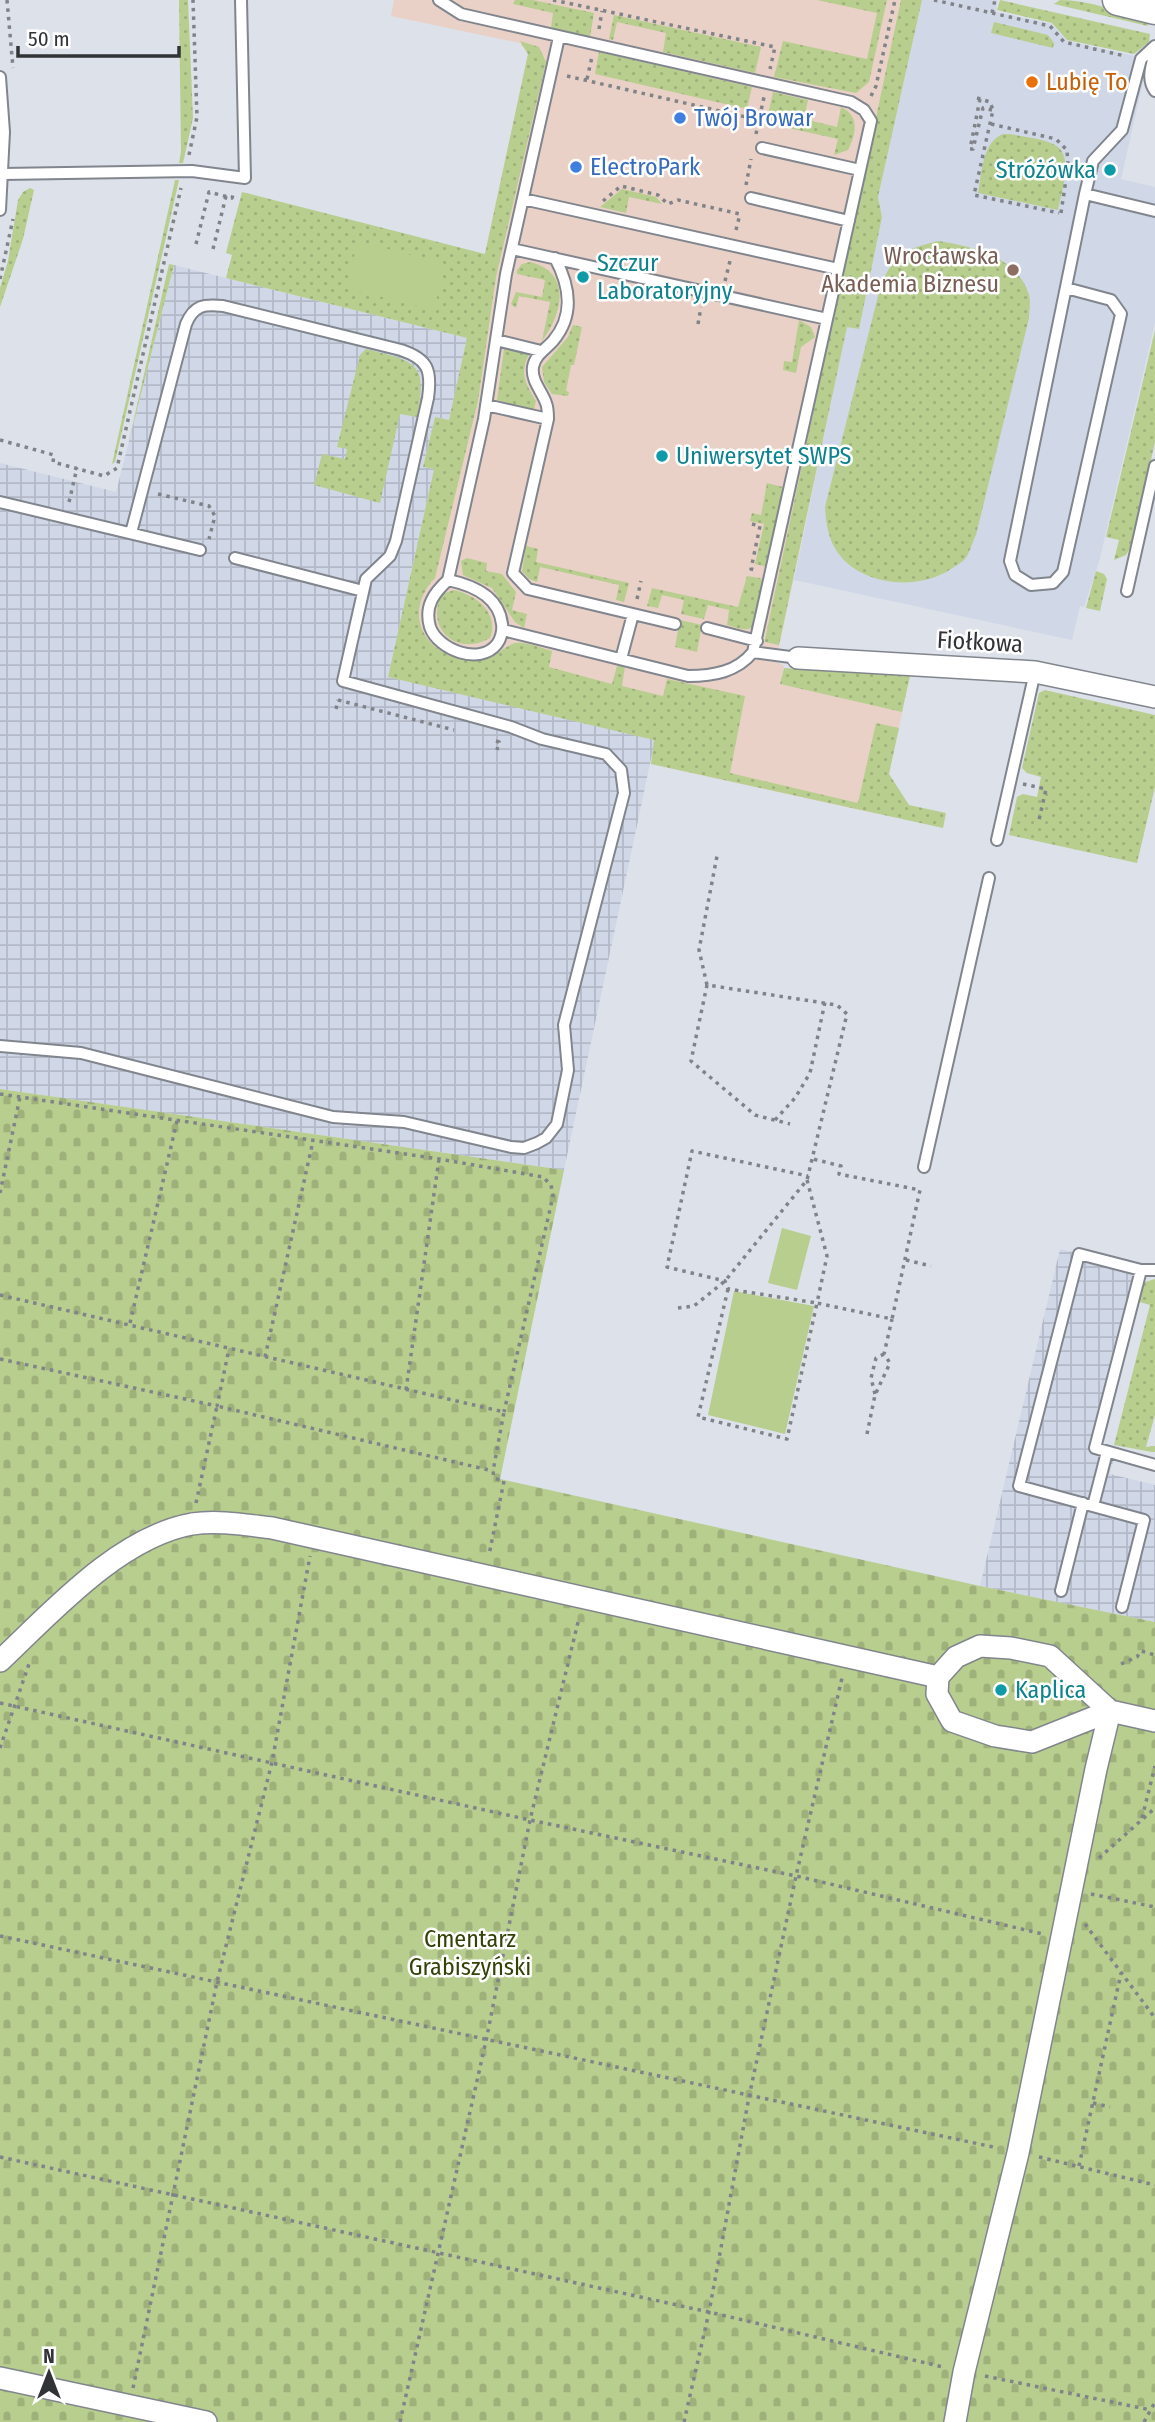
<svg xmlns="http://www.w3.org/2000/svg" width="1155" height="2422" viewBox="0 0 1155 2422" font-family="'Fira Sans Condensed',sans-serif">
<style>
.commercial{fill:#e9d1c7}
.industrial{fill:url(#industrial-grid)}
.built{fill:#d0d7e7}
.grass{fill:url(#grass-dots)}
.cemetery{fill:url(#cemetery-stones)}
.pitch{fill:#b8ce8e}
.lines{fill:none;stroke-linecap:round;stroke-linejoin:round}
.lane-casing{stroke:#81858d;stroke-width:14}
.street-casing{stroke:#81858d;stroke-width:24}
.secondary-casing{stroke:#81858d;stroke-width:33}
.path{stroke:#808388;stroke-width:3.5;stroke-dasharray:3.5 5;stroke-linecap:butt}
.lane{stroke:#fff;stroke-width:10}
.street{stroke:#fff;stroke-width:21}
.secondary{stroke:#fff;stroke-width:30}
.food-dot{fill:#e8710a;stroke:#fff;stroke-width:2.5}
.shop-dot{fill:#3f7fe0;stroke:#fff;stroke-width:2.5}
.culture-dot{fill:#0f9aa8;stroke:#fff;stroke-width:2.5}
.education-dot{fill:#8d6e63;stroke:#fff;stroke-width:2.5}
.labels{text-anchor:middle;stroke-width:5;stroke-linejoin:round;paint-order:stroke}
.food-label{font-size:24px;fill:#c56008;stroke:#fff;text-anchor:start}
.shop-label{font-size:24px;fill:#366cbe;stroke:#fff;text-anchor:start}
.culture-label{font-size:24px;fill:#0d838f;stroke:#fff;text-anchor:start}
.education-label{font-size:24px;fill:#785e54;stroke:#fff;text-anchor:end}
.street-label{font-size:24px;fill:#313336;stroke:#fff}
.park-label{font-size:24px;fill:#344208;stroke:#fff}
</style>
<defs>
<pattern id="industrial-grid" width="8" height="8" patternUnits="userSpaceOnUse" patternTransform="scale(1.75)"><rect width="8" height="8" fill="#d0d7e7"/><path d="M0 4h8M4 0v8" fill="none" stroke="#b3b9c7"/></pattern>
<pattern id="grass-dots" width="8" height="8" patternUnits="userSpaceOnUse" patternTransform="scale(1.75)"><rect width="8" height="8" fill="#b8ce8e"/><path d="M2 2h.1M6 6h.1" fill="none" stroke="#9fb17b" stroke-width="1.8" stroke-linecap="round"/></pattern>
<pattern id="cemetery-stones" width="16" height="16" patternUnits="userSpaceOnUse" patternTransform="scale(1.75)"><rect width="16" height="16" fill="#b8ce8e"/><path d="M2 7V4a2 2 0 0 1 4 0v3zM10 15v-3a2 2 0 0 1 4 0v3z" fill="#9fb17b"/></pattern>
</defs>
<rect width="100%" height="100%" fill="#dde1ea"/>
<path class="commercial" d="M394,0h528l-75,327 -71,334 8,5 -4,18 123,26 -25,104 -227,-50 4,-24 -267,-63 61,-258 79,-365 -8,-11 -129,-27z"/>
<path class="industrial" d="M174,265l293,73 -18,82 -14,-3 -12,50 11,2 -46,208 267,63 -91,430 -564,-81v-626l116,29z
M1060,1249l84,20 -48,187 17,5 -3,13 45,11v137l-175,-36z"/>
<path class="built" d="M922,0h75l-1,12 56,12 15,17 68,15 6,-7 7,-3 -4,32 -23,101 34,8v136l-56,239 -15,45 -4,-1 -8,34 -278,-60 53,-254 11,3 24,-112 -4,-20z"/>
<path class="grass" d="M179,0h9l5,118 -10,45h-4l2,-11z
M515,0h18l61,13 -4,24 -39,-9 2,-15 -40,-9z
M817,0h70l-18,82 -13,11 -82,-16 9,-36 84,18 10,-46z
M901,0h21l-44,197 4,20 -23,112 -12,-2 -68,318 -14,-3v-3z
M1000,0l150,34 -1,8 -15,12 -67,-14 -15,-17 -55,-13z
M1060,0c30,0 59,12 87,22l1,4 -94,-22z
M614,15l147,32 -6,26 -92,-21 3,-19 -49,-11 -4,18 -4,-1z
M994,22l54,13 6,8 -1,5 -62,-15z
M520,41l19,6 7,15 -50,215 -18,124 -43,177c-11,11 -19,28 -15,45 8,32 47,43 76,31 6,-3 12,-9 19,-11 10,-2 27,5 37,8l-3,16 63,17 5,-18h8l-3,20 41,10 4,-17 78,17 -15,77 128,30 18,-80 23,5 -10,46 20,31 37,8 -3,15 -292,-64 3,-24 -266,-63 46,-208 -11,-2 12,-50 14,3 18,-82 -241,-60 6,-23 -6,-2 16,-61 243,62 43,-200z
M599,52l153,35 -5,22 -152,-35z
M773,92l35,8 -4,19 33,8 4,-20c19,9 15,27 7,43l-14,5 4,-16 -72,-16z
M1003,134h7c13,3 31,4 43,10 23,10 8,48 5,66l-80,-17c4,-20 4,-51 25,-59z
M175,180h4l-64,282 -3,2z
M30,188l4,2 -11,49 -23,68v-19l8,-27 10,-61 5,-8z
M622,189l34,8 6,7 -33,-7 -3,16 -26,-6z
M938,241c34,5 80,16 91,54 2,7 0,16 0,23l-53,217c-4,7 -6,19 -12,25 -3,3 -9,6 -13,9 -33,22 -89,17 -113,-16 -10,-14 -12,-30 -13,-46l56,-223c15,-32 23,-34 57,-43z
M530,262c43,10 32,53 12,79l8,-39 -31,-6 -3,12 -5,-4 5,-12 26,5 3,-17 -28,-6v-4l5,-6z
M169,264l5,1 -46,180z
M799,320l12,7 4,10 -14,10 -5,26 -13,-3 1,-9 8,1z
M573,325l9,2 -8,38h-3l-5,26 3,1 -1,4 -16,-2 -8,-12 -2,-15 26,-30z
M1155,330v112l-23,103 -6,10 -12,5 5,-20 -13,-3z
M366,349c50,13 62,12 51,68l-17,-3 -20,89 -66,-18 8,-31 23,5 2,-10 -10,-2 23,-92z
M504,349l25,5c-10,20 -3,30 7,47l-2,8 -37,-9z
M767,483l16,4 -16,80 -12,-3 9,-40 -14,-3 2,-8 9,2z
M526,546l12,3 -2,13 93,21 -5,19 -8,-2 3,-15 -79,-18 -3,15 -8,-3 -7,-8z
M467,558l20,5 -1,8 16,3 14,18 -4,18 15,4 -3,14 -9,-6 -23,-34 -29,-13 -2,-14z
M1096,571l8,3 3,5 -7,32 -14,-3z
M747,576l13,2 4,4 -10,44c-7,7 -18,1 -27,-1l2,-15 -21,-5 -4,14 -23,-5 3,-14 -22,-5 -4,13 -11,-2 5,-18 86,19z
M454,590c22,5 46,23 36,48 -32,19 -66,-9 -48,-44z
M680,620l22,5 -5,27 -22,-5z
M784,668l126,8 -8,36 -122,-28z
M1045,690l110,25v72l-18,76 -128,-28 8,-38 6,-3 14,3 4,-20 -14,-4 -5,-5 17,-75z
M1155,1279v136l-9,32 9,-1v6h-3l-38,-7 36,-140 -14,-4 9,-19z"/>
<path class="cemetery" d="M0,1089l564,81 -64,309 480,107 175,36v800h-1155z"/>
<path class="pitch" d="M358,241l87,23 -11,46 -88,-22z
M782,1228l29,8 -14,54 -29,-7z
M734,1291l80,15 -29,128 -77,-19z"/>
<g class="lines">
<defs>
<path id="lane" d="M439,0l22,14 390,88 13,8 7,11 -118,531c-16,20 -40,24 -65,24l-185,-46
M1155,52c-3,13 -9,27 0,39
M0,77l4,55 -4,78
M762,148l98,22
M3,174l189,-3 53,7 -4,-178
M1085,194l70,17
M751,198l98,23
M523,199l315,70
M512,249l315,70
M555,258c15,28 20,57 -2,83 -7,8 -18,14 -20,26 -2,14 9,24 13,36 2,5 2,11 2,16l-35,154 15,16 147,35
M1066,288l45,12 10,14 -58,258 -10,11 -22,2 -16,-10 -5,-14 75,-367 8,-33 29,-31 19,-71 14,-13
M496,340l45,11
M486,405l62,14
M0,502l200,48
M235,558l128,33
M448,580c24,5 51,16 54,44 1,6 -1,15 -5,20 -17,22 -59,6 -67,-17 -6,-21 4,-34 18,-47l36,-161 22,-145 53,-237
M1127,591l28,-125
M707,628l50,13
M753,652l45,6
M621,659l12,-45
M997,840l38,-168
M0,1046l81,7 252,64 71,5 107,25 13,1 13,-5 9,-5 11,-14 11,-54 -4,-45 60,-232 -3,-23 -15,-16 -64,-15 -31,-12 -168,-46 23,-102 24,-23 6,-15 32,-143c4,-28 0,-39 -27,-48l-178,-44c-19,-2 -29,-1 -37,18l-55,209
M924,1167l65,-289
M1141,1270l-46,178 60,17
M1093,1506l14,-54
M1061,1591l22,-88
M1122,1607l22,-87 -125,-34 60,-232 62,16h14"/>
<path id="street" d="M798,658l237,14 120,25
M0,1661c51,-48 119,-124 192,-137 26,-4 54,1 80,4l666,149
M1110,1711l-78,31 -37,-6 -43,-15 -15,-27 1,-17 18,-20 24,-11 31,2 39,8 60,55 45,10
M0,2378l206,44
M955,2422l9,-50 54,-219 78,-384 14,-58"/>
<path id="secondary" d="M1118,0l37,9"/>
</defs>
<use href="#lane" class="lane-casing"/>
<use href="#street" class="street-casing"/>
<use href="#secondary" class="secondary-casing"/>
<path class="path" d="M7,0l6,68
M553,0l222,47 -5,22
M934,0l116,26 14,16 61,14
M992,13l3,-13
M599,29l3,-18
M567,76l192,44
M587,79l5,-22
M871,96l5,-10 19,-86
M977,98l13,4 3,8 -19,85 85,18
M980,99l-10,50h3l10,-41 9,2
M991,124l65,15 11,11 1,16
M756,134l8,-37
M189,155l8,-38 -4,-117
M746,185l5,-26
M603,201l18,-15 37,9 10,9 10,-4 62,14
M1061,213l7,-47 9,2
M736,230l4,-16
M196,244l13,-52 23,6 2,-6
M213,249l13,-53
M0,279l13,-60
M725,281l5,-20
M698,324l3,-17
M0,440l54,15 -1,7 51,14 13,-8 64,-280
M158,494l51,12 6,10 -6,23
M69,502l8,-34
M752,524l8,2 -9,43 4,1
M637,599l4,-18
M338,700l116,30
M336,709l2,-9
M496,741l3,1 -2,8
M1023,784l23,5 -7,31
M707,985l-8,-35 18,-94
M0,1094l439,65 104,18 8,8 2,11 -49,216
M775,1120l20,-22 15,-25 15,-71
M807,1180l20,76 -10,47 75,16 28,-129 -81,-16 2,-8 -28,-7
M0,1193l20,-96
M906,1260l25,6
M728,1289l-30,128 89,22 30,-136 -89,-14 -3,-8 -58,-14 25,-116 116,25
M0,1295l504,117 -11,59 1,7 10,3 -15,74
M678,1308l16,-2 31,-25 82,-101 40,-166 -10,-9 -130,-20 -16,76 64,54 35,9
M130,1323l47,-202
M265,1357l48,-216
M0,1359l217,47 12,-57
M406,1390l33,-231
M875,1394l-4,-16 5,-20 8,-4
M867,1434l8,-39 15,-32 -6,-9 8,-35
M196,1503l21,-97 276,65
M1121,1664l16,-7 4,-6 14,4
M0,1703l530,117 266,56 247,58
M0,1748l29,-84
M1142,1818l13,-52
M1099,1858l56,-50
M1091,1894l64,13
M1085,1924l70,94
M0,1936l998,212
M1093,2103l17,4
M0,2157l709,155 234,55
M1039,2157l116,28
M1079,2166l42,-193
M985,2376l166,34
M133,2388l84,-406 55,-220 38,-206
M400,2422l86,-381 44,-221 49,-202
M684,2422l25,-110 40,-215 47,-221 46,-198
M1144,2422l11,-20"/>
<use href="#lane" class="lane"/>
<use href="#street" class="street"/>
<use href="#secondary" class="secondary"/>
</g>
<circle class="food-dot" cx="1032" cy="82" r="7"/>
<g class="shop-dot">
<circle cx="680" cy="118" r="7"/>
<circle cx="576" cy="167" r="7"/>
</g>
<g class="culture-dot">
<circle cx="1110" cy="170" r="7"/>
<circle cx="583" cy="277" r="7"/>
<circle cx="662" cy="456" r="7"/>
<circle cx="1001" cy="1690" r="7"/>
</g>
<circle class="education-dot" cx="1013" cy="270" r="7"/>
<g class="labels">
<g class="food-label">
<text x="1046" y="90">Lubię To</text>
</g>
<g class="shop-label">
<text x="694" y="126">Twój Browar</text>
<text x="590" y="175">ElectroPark</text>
</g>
<g class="culture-label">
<text x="1096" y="178" text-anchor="end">Stróżówka</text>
<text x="597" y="271">Szczur<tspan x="597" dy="28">Laboratoryjny</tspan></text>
<text x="676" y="464">Uniwersytet SWPS</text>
<text x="1015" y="1698">Kaplica</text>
</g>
<g class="education-label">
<text x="999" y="264">Wrocławska<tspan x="999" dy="28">Akademia Biznesu</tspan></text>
</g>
<g class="street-label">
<text transform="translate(980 642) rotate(3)" y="8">Fiołkowa</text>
</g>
<g class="park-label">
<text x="470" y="1947">Cmentarz<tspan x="470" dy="28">Grabiszyński</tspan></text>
</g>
</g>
<g transform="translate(49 2373)" stroke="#ffffff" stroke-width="5" paint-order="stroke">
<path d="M0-5L12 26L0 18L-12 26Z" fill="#313336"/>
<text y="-10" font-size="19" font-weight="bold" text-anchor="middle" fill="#313336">N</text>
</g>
<path d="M18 46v10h161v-10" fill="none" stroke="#313336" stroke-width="3.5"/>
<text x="28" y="46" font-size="21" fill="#313336" stroke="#ffffff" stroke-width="5" paint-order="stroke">50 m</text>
</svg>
